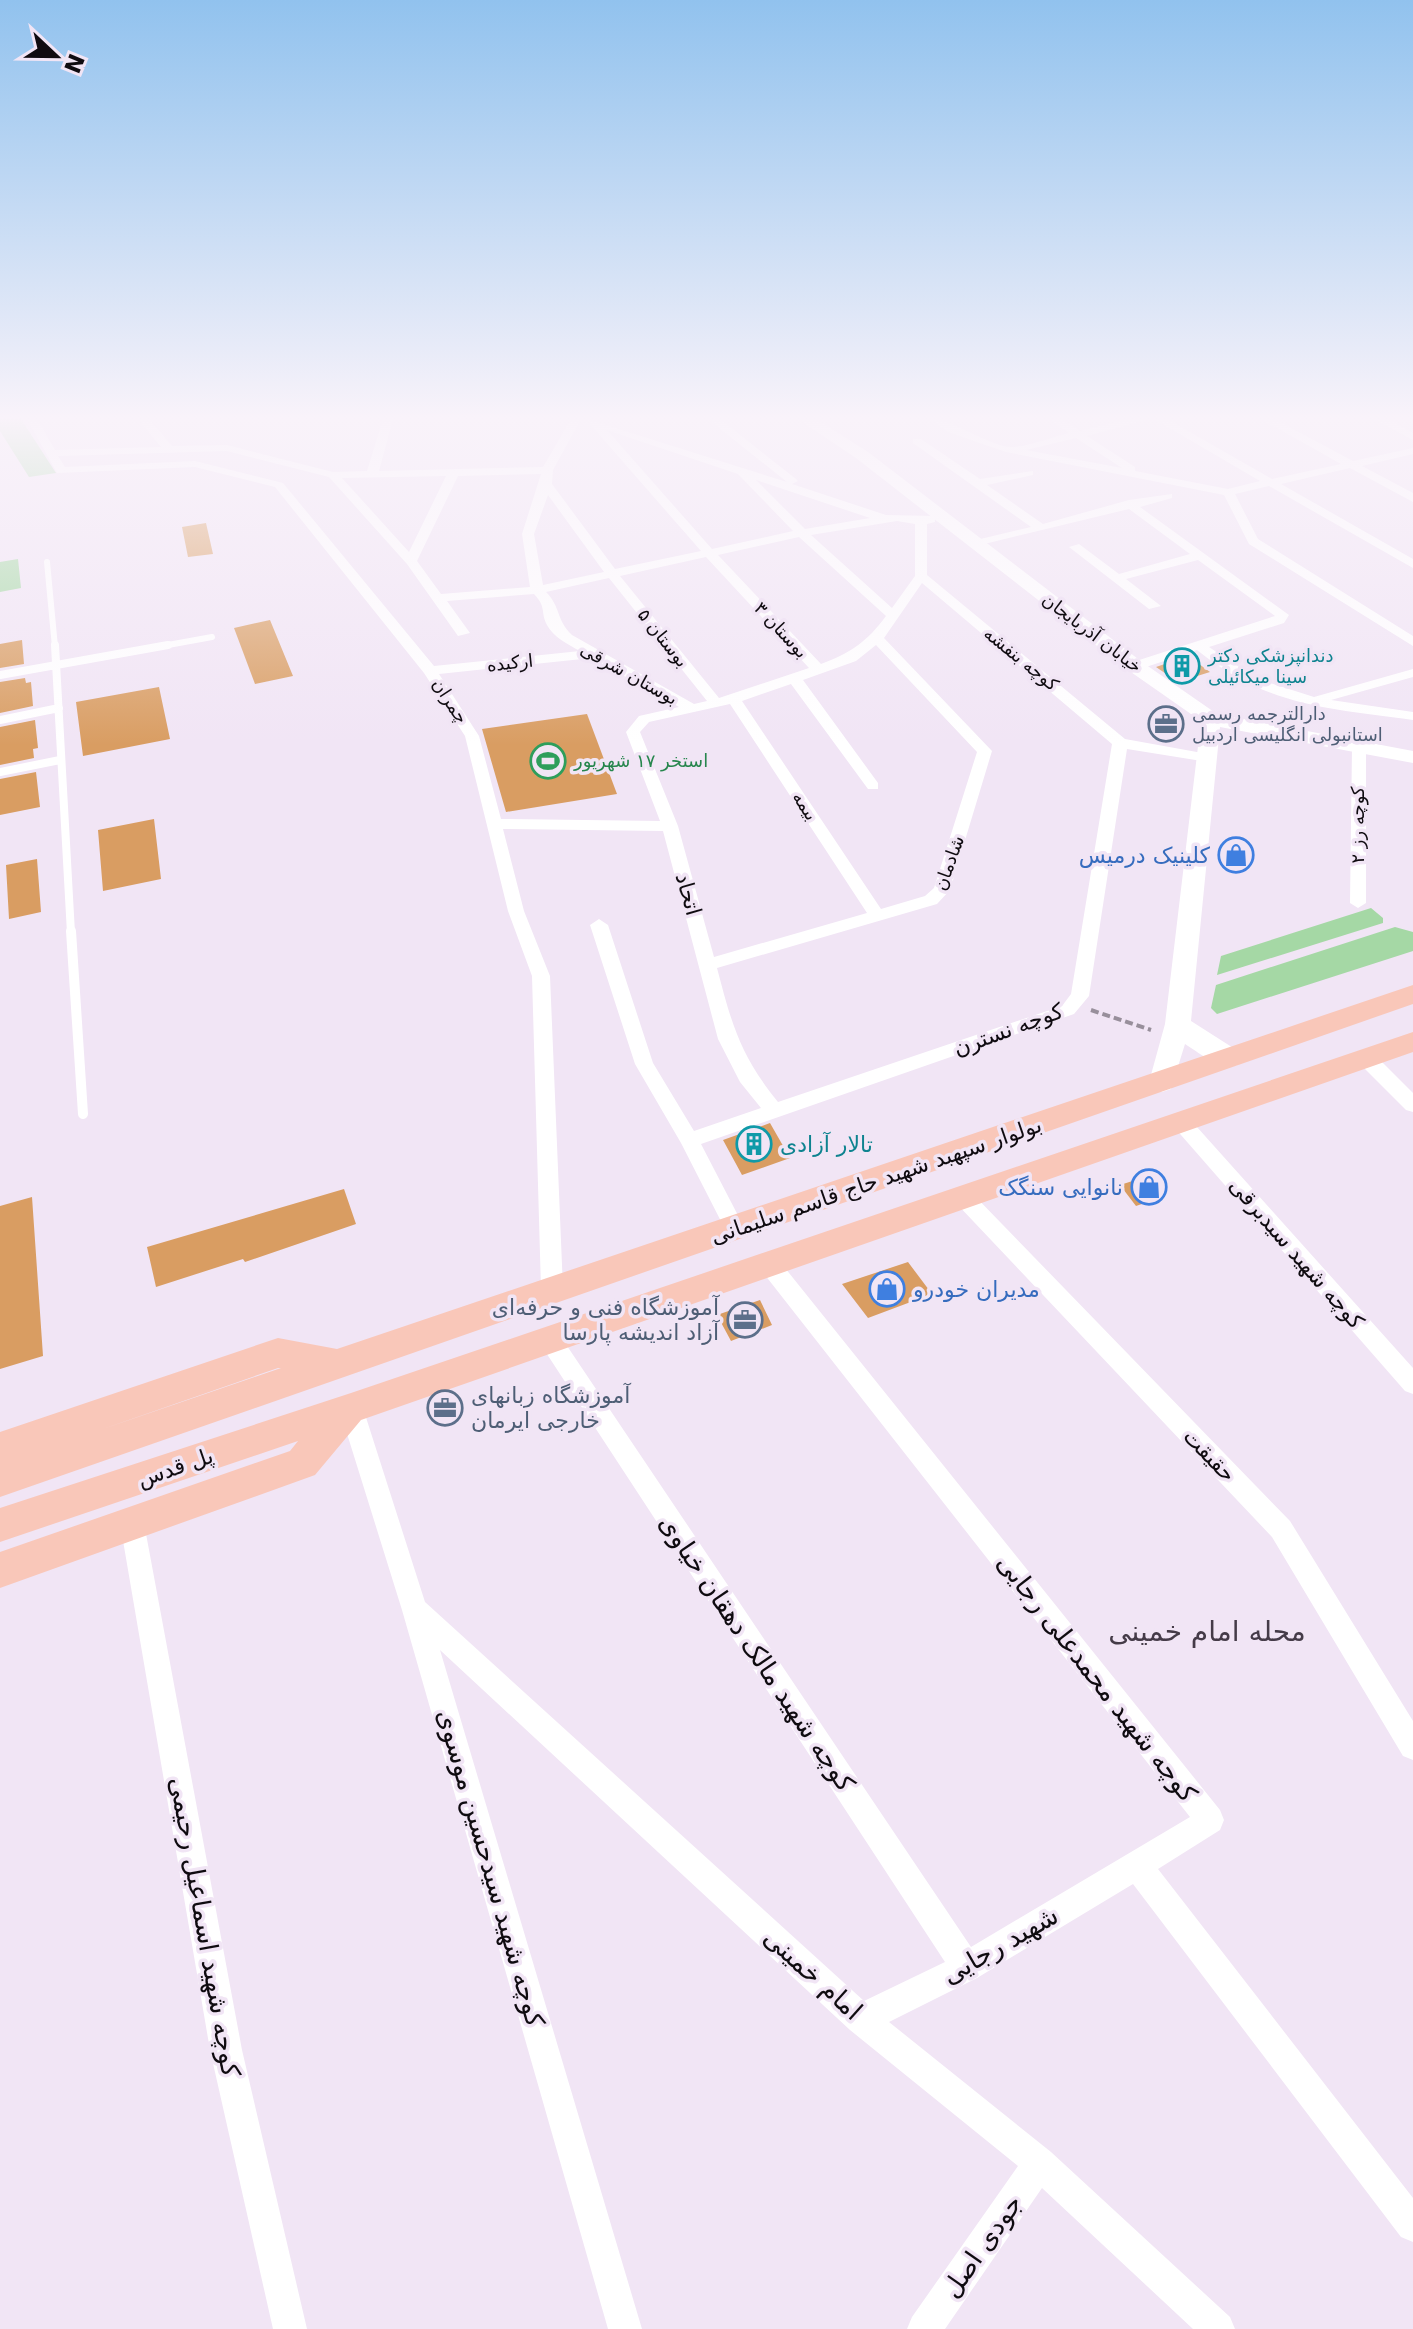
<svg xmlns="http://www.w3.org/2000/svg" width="1413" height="2329" viewBox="0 0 1413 2329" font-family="'DejaVu Sans','Noto Naskh Arabic',sans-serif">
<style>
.green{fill:#a5d8a5}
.building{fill:#d99d62}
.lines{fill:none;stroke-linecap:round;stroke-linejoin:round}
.path{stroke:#988f9b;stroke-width:4;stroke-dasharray:8 4;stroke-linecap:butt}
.lane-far2{stroke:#fff;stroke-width:6}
.lane-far1{stroke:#fff;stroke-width:8}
.lane{stroke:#fff;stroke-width:10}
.street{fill:#fff;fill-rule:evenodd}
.secondary{fill:#fff;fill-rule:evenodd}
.primary{fill:#f9c7b9;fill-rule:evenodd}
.labels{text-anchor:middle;stroke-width:7;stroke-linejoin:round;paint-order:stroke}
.far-street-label{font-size:18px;fill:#0f0b10;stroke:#f1e5f5}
.far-culture-label{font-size:18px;fill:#0d838f;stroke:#f1e5f5;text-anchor:start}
.far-service-label{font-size:18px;fill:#4e5e75;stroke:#f1e5f5;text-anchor:start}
.far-leisure-label{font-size:18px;fill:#27864d;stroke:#f1e5f5;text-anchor:start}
.shop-label{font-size:22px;fill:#366cbe;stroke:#f1e5f5;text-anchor:end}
.street-label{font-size:22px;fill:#0f0b10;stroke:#f1e5f5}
.culture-label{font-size:22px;fill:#0d838f;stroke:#f1e5f5;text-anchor:start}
.service-label{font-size:22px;fill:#4e5e75;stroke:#f1e5f5;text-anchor:end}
.near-street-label{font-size:26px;fill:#0f0b10;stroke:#f1e5f5}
.near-neighbourhood-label{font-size:28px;fill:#453b48;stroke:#f1e5f5}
</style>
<rect width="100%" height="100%" fill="#f1e5f5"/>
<path class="green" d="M0,419h21l35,54 -27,4 -29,-46z
M18,559l3,29 -21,4v-30z
M1371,908l12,10v5l-166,52 4,-19z
M1395,927l18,5v19l-196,63 -6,-6 5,-23z"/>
<path class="building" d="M206,523l7,31 -25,3 -6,-30z
M270,620l23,56 -38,8 -21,-56z
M22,640l2,24 -24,4v-24z
M1188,656l22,16 -32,10 -22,-15z
M25,678l1,5 5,-1 2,24 -33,7v-31z
M159,687l11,52 -87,17 -7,-54z
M587,714l30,80 -111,18 -24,-83z
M35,720l3,28 -5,1 1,9 -34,7v-38z
M36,772l4,35 -40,8v-36z
M154,819l7,60 -58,12 -5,-61z
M37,859l4,53 -32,7 -3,-54z
M770,1123l20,35 -48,17 -19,-35z
M1148,1176l17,20 -29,10 -16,-21z
M344,1189l12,35 -111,38 -2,-3 -87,28 -9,-40z
M32,1197l11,159 -43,13v-163z
M908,1262l24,32 -64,24 -26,-34z
M760,1300l12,25 -41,16 -14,-26z"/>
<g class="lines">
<path class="path" d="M1091,1010l60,20"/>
<path class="lane-far2" d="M47,562l8,85
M157,647l55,-10"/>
<path class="lane-far1" d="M55,645l16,288
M0,675l168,-30
M0,720l59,-12
M0,772l60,-12"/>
<path class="lane" d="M71,931l12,183"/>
<path class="street" d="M27,419h10l18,31 106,-3 -23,-28h11l23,27 55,-1 106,27 34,-1 16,-52h10l-14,52 164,-4 28,-48h10l-28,51 -1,14 63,85 86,-18 -111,-127v-4l197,62 -79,-63h12l76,60 2,2 -6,3 94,31 49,1v6l-8,2v51l198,164 83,15 7,4 -7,4 -81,-13 -38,247 -15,18 -373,130 43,83 -3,6 -7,2 -7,-2 -46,-90 -46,-79 -45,-139 9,-6 9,6 45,138 41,68 67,-23 -21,-26 -22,-43 -55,-208 -160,-2 21,82 26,65 13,313 -3,6 -8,3 -8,-3 -3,-6 -9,-313 -24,-65 -43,-175 -41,-63 -149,-186 -80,-20 -138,6zM607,430l131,44 55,57 -81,18zM227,451l102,26 78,87 51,72 12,-3 -23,-32 87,-7c13,14 6,17 13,31 6,12 22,20 33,26l-146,15 -151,-183 -88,-22 -130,6 -7,-11zM541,474l-19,60 8,53 -89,7 -24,-33 41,-85zM446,476l-37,76 -67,-74zM756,480l114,38 -65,11zM548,495l56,77 -61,13 -9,-51zM897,521l18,3v52l-23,32 -81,-73zM799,537l87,79c-18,25 -37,38 -65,48l-103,-109zM706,557l103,111 -90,30 -99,-122zM609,578l98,123 -13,3 -122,-69c-16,-15 -11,-28 -26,-43zM922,583l190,161 -41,250 -9,12 -284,96c-38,-47 -46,-77 -61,-134l220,-64 13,-14 42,-139 -108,-113zM876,645l101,107 -43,136 -9,8 -44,13 -139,-208 49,-17 77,105h10v-6l-75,-103 53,-19zM592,658l87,49 -40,9 -13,16 34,89 -159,-2 -22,-83 -40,-62zM730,704l137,209 -153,44 -36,-131 -38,-94 9,-10z
M931,419c22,0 62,30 83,28 16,-1 38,-10 55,-14l-20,-14h13l18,12 49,-12h20l-62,17 48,31v4l93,18 32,-8 -106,-62h13l105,60 69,-15 -80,-45h13l79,42 60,-13v6l-51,12 51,27v9l-63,-34 -69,16 132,75v9l-144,-82 -34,8 23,45 155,97v10l-164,-102 -25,-49 -218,-43 -58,-20zM1076,438l46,30 -96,-18z
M1374,419h14l25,14v7z
M913,439h8l59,40 53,-8v4l-46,10 56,39 86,-24 43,-6v4l-32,9 149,108 -5,8 -75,24 48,32 57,18 99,-28v8l-82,23 82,12v8c-86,-12 -145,-13 -216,-70l-57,19h-10v-6l145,-47 -77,-56 -72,19 35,27 -12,3 -80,-62 10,-3 40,30 71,-20 -61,-45 -157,38v-6l59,-14 -118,-84z
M1359,743l7,4v156l-8,5 -8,-5 2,-156z
M1366,1051l7,2 40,40v19l-7,-2 -47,-47 -2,-5z
M1181,1115l7,2 225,251v26l-8,-3 -231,-264 -3,-5 3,-5z
M963,1189l7,2 320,330 123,200v39l-10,-4 -131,-219 -316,-334 -3,-6 3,-6z
M769,1255l8,3 443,552 4,10 -4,10 -62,39 255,329v44l-12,-5 -268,-353 -156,94 -88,44 162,130 179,165 5,12h-42l-151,-141 -97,141h-38l5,-12 106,-151 -168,-136 -410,-380 202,679h-34l-206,-719 -63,-202 4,-7 8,-3 8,3 4,7 62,194 439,399 81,-39 -404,-617 -3,-7 3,-7 8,-3 8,3 414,616 219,-130 -429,-547 -3,-6 3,-6z
M132,1511l9,4 3,8 98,527 65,279h-34l-63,-279 -90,-527 3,-8z"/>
<path class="secondary" d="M798,419h18l52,33 274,210 75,52 196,37v12l-193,-36 -29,294 47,30 4,7 -4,7c-19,5 -37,-11 -53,-21l-14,45 -9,3 -9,-3 -4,-7 16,-58 36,-303 -73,-51 -272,-212z"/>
<path class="primary" d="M1413,985v19l-1413,493v-65l278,-94 59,11zM278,1368h3l-181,62z
M1413,1032v20l-1052,368 -46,55 -315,113v-36l290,-101 8,-10 -298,101v-34l351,-115z"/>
</g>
<linearGradient id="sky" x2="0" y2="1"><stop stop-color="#91c2ee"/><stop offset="0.56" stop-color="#f9f3fa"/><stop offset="1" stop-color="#f9f3fa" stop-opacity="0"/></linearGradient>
<rect width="1413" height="745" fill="url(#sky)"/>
<defs>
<symbol id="building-ring" viewBox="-11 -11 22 22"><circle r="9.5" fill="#f1e5f5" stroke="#0f9aa8" stroke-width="1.5"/><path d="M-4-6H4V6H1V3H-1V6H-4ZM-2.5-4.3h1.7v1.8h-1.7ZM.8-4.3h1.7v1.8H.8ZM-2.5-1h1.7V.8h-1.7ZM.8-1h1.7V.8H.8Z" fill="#0f9aa8"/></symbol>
<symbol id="office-ring" viewBox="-11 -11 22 22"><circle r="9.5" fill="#f1e5f5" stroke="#5c6f8a" stroke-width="1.5"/><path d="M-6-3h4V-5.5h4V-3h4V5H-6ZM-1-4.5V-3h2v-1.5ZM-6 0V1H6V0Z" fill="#5c6f8a"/></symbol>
<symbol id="stadium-ring" viewBox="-11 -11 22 22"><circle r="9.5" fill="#f1e5f5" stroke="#2e9e5b" stroke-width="1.5"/><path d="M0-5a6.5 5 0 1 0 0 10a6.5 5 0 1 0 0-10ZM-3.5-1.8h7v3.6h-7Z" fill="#2e9e5b"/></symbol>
<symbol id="shop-ring" viewBox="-11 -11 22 22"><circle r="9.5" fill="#f1e5f5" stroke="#3f7fe0" stroke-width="1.5"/><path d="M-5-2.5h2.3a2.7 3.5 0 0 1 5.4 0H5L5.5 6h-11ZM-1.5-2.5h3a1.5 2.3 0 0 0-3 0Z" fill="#3f7fe0"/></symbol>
</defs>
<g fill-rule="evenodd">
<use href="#building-ring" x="1162" y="646" width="40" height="40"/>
<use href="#office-ring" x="1146" y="704" width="40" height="40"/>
<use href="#stadium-ring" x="528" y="741" width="40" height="40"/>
<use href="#shop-ring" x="1216" y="835" width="40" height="40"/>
<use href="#building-ring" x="734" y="1124" width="40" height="40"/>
<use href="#shop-ring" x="1129" y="1167" width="40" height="40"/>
<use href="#shop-ring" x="867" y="1269" width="40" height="40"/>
<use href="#office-ring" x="725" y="1300" width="40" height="40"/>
<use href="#office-ring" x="425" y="1388" width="40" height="40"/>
</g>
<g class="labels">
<g class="far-street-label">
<text transform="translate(781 630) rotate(47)" y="6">بوستان ۳</text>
<text transform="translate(1092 633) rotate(37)" y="6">خیابان آذربایجان</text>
<text transform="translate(663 638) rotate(51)" y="6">بوستان ۵</text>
<text transform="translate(1021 659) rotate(39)" y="6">کوچه بنفشه</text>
<text transform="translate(510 663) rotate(-6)" y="6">ارکیده</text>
<text transform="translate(629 674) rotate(29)" y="6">بوستان شرقی</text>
<text transform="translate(450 701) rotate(57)" y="6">چمران</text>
<text transform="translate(805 806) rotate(57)" y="6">بیمه</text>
<text transform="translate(1358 825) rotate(-90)" y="6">کوچه رز ۲</text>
<text transform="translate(949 863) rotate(-70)" y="6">شادمان</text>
</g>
<g class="far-culture-label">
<text x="1208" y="662">دندانپزشکی دکتر<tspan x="1208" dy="21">سینا میکائیلی</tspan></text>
</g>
<g class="far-service-label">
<text x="1192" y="720">دارالترجمه رسمی<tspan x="1192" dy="21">استانبولی انگلیسی اردبیل</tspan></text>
</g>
<g class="far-leisure-label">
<text x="574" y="767">استخر ١٧ شهریور</text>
</g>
<g class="shop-label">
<text x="1210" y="863">کلینیک درمیس</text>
<text x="1123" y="1195">نانوایی سنگک</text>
<text x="913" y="1297" text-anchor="start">مدیران خودرو</text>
</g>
<g class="street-label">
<text transform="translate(689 894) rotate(74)" y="8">اتحاد</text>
<text transform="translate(1008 1029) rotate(-20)" y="8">کوچه نسترن</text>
<text transform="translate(876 1180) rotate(-19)" y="8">بولوار سپهبد شهید حاج قاسم سلیمانی</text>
<text transform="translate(1297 1253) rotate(49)" y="8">کوچه شهید سیدبرقی</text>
<text transform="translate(1210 1455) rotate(46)" y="8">حقیقت</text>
<text transform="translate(175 1467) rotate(-19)" y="8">پل قدس</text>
</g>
<g class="culture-label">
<text x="780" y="1152">تالار آزادی</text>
</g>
<g class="service-label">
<text x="719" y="1315">آموزشگاه فنی و حرفه‌ای<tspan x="719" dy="25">آزاد اندیشه پارسا</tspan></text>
<text x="471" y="1403" text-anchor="start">آموزشگاه زبانهای<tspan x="471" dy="25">خارجی ایرمان</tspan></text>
</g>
<g class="near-street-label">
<text transform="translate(757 1653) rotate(56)" y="9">کوچه شهید مالک دهقان‌ خیاوی</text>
<text transform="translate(1097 1678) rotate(52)" y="9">کوچه شهید محمدعلی رجایی</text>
<text transform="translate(491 1868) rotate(74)" y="9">کوچه شهید سیدحسین موسوی</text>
<text transform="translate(205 1927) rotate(80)" y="9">کوچه شهید اسماعیل رحیمی</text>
<text transform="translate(1000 1945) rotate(-30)" y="9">شهید رجایی</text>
<text transform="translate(813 1974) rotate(42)" y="9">امام خمینی</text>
<text transform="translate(982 2246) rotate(-55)" y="9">جودی اصل</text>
</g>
<g class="near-neighbourhood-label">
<text x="1207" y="1641">محله امام خمینی</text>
</g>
</g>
<g transform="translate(56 56) rotate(112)" stroke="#f1e5f5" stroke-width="6" paint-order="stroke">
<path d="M0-6L14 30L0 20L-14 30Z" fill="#0f0b10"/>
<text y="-12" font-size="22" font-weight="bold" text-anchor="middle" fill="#0f0b10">N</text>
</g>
</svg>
